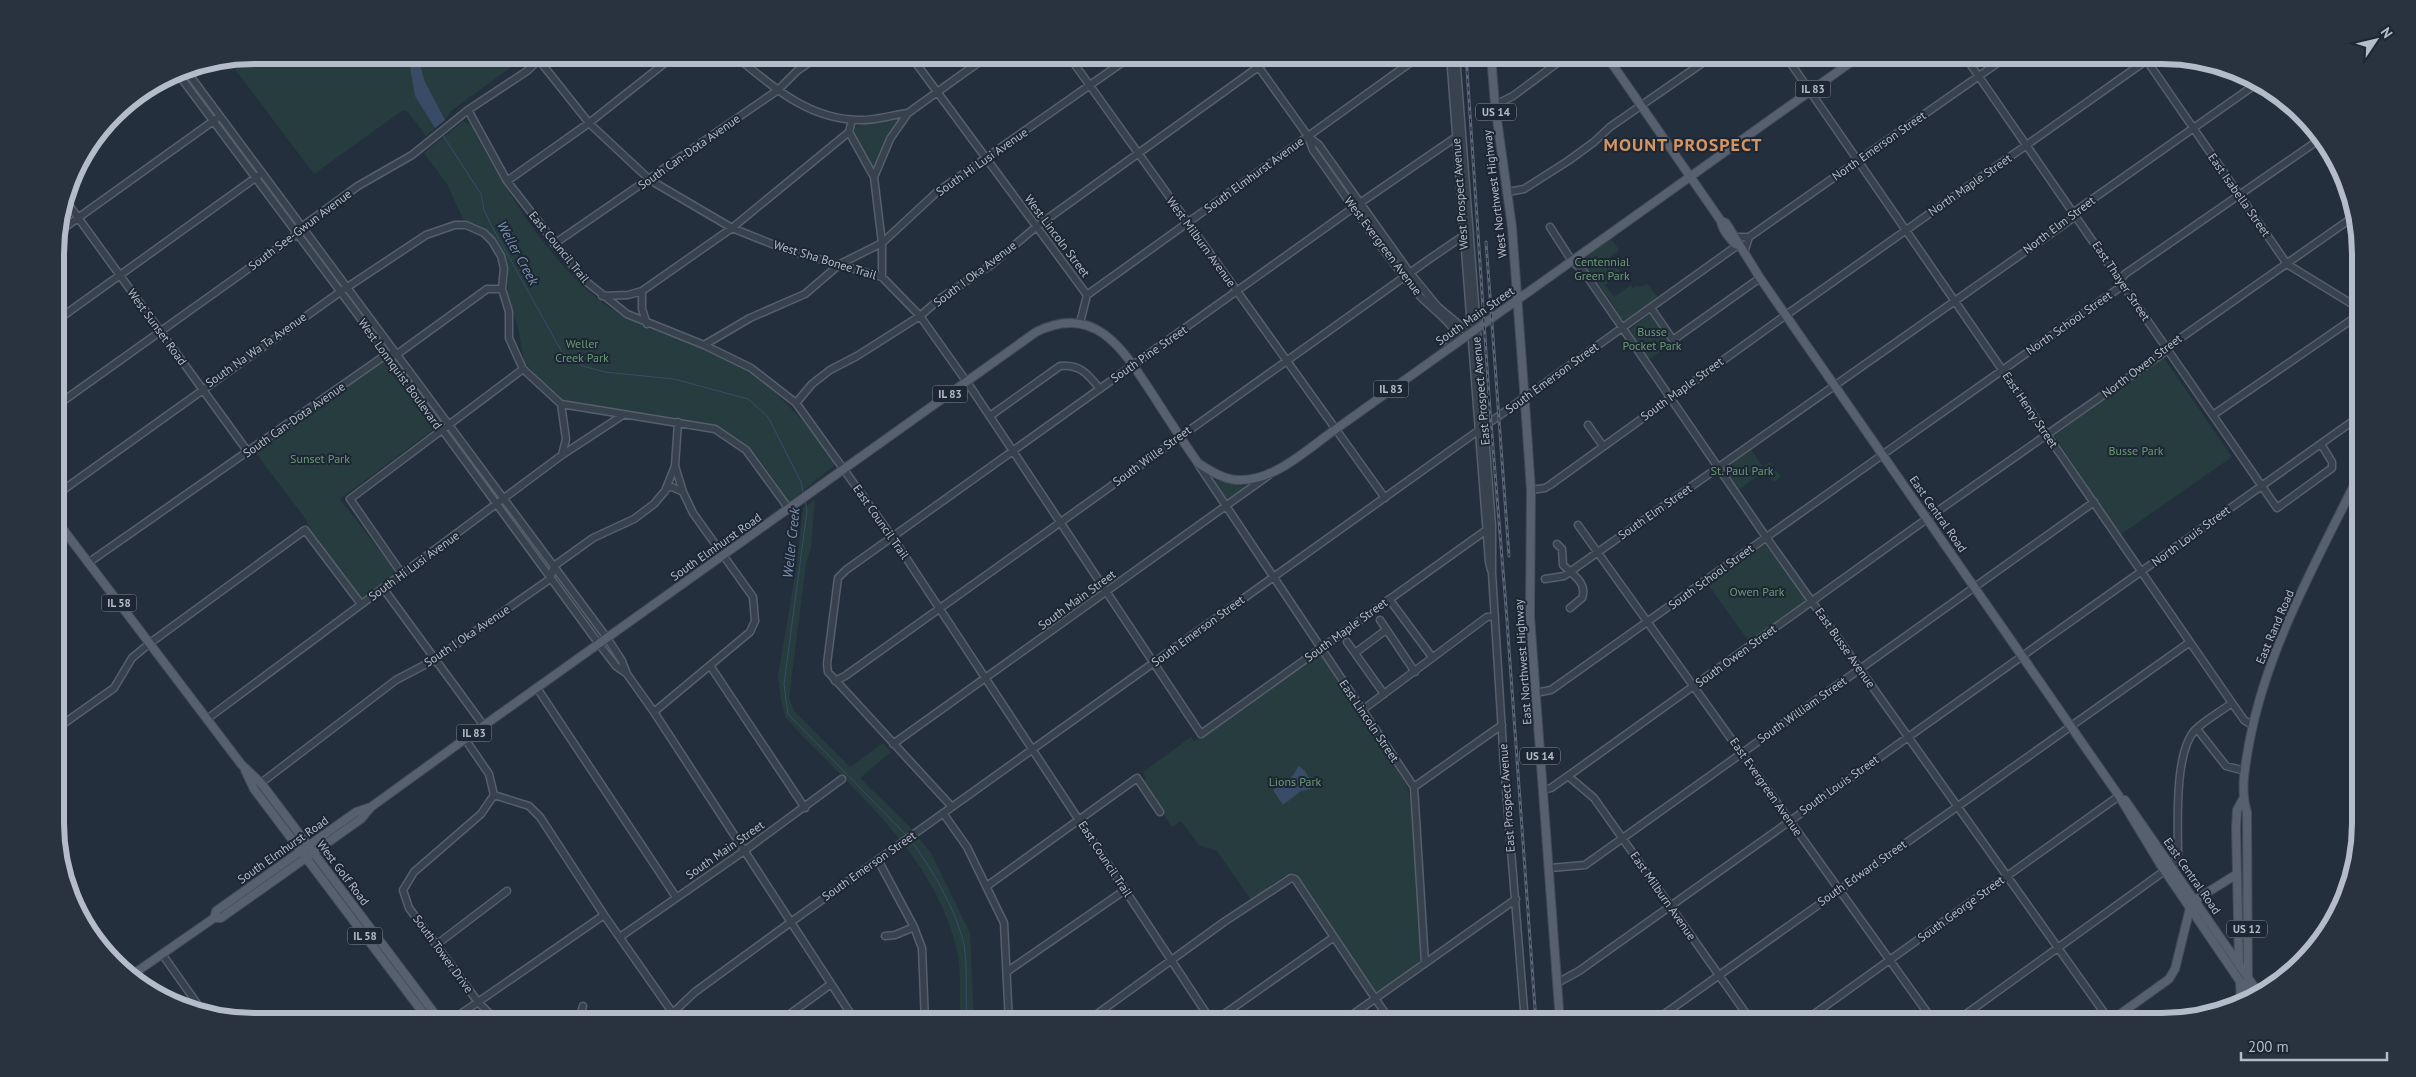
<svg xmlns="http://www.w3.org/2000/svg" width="2416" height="1077" viewBox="0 0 2416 1077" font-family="'PT Sans',sans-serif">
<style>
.green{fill:#263c3f}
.water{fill:#394c67}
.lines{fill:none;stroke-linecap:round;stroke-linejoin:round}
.stream{stroke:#394c67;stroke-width:1}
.minor-casing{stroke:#565f6c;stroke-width:9}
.major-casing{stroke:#414a57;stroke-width:10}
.minor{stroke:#38414e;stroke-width:6}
.major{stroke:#56606e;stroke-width:8}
.rail-casing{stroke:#5a6575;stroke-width:3}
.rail{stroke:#1d2633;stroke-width:1;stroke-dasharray:4;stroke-linecap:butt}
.labels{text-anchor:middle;stroke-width:4;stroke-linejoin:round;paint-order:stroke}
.shield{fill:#1d2633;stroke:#878f9c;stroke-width:1}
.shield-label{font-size:11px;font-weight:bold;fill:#b4bcc9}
.street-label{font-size:12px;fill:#b4bcc9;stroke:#1d2633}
.park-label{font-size:12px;fill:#6b9a76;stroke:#1d2633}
.water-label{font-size:14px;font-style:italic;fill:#7c92b1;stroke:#1d2633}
.district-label{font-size:18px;font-weight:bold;letter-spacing:1px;fill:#d59563;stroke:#1d2633}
.rim{fill:none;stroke:#b4bcc9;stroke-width:6}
</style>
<rect width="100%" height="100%" fill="#242f3e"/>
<path class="green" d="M254,55h274l-77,56 -6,9 -19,16 -18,-24 -5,-2 -89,64 -86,-114z
M897,117l1,3 -13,19 -10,27 -3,2 -20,-36 1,-5z
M463,121l8,4c31,60 82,145 139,183 36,25 80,31 118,52 46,25 79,62 108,104l-47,38 -27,-39 -20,-21 -23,-14 -49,-11 -104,-15 -9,-5 -33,-35 -5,-30 -11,-38v-27l-5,-15 -13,-20 -27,-13 -16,-35 -23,-31z
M1611,239l8,11 -9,7 11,16 -16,12 9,12 17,-12 2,3 4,-3 2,2 9,-3 11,15 -35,21 -8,-5 1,-4 -19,-28h-4l-11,-20 1,-4z
M1651,313l22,30 -25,17 -19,-30z
M2164,358l68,99 -112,78 -66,-100z
M387,359l49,66 -2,4 -94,70 56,73 -1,3 -34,24 -52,-70 -2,-8 -52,-69z
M1750,448l13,19 7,-5 11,15 -7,5 -8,-12 -28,20 -15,-22z
M1210,479l41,8 -25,15z
M815,500l-4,48 -5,16 -17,134 5,13 56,56 33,-24 8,9 -31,26 49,48 22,27 39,80 4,89h-14c-1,-23 2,-50 -3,-72 -23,-98 -107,-161 -171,-232l-5,-17 -3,-26 18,-104 7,-63z
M1764,543l42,57 -1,3 -55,40 -43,-60z
M1319,653l86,129 5,14 12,164 -45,32 -4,-3 -76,-113h-13l-33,24 -34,-49 -18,-6 -18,-24 -9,6 -28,-44 2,-6 -3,-5 48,-35 3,4z"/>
<path class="water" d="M408,55h10l6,25 21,40 -10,8 -20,-32z
M1299,766l6,5 10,17 -14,3 -18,14 -10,-15 18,-12z"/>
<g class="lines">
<path class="stream" d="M442,134l39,60 3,16 6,13 72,129 21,14 22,6 69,7 74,20 20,18 33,65 2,11
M805,499l2,12 -23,173 4,30 118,121
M910,840c20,24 48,74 54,105 4,25 1,52 3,77"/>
<defs>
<path id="minor" d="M535,55l54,68 61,57 82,48 55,22 95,27 38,39 51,72 230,346 291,-208
M734,55c38,31 73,64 124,65 17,1 33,-5 50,-7
M910,55l177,240 -7,28
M1068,55l317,443
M1250,55l58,81 5,14c35,49 68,100 107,146 9,10 34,28 36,39l-8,12
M1450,55l39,507 2,8
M1456,55l36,471v47l12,191 21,258
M1785,55l447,648 12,17 9,6
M1964,55l313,453 55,-40v-6l-11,-18
M2143,55l144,209 73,45
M185,69l422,569 15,23 5,13 27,38 202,310
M176,71l211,283 212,290 17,22 10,7
M1495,105l18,-9 55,-41
M468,110l39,71 76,98 44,35 77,31 47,23 45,35 97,135 319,484
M852,120l-3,12 25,45 8,66v34
M1309,137l10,8 91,128 28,34 31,26
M874,177l16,-38 18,-26 81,-58
M507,181l82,-58 86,-68
M1508,192l16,-3 44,-28 26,-19 16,-15 104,-72
M66,201l182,251
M1550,227l22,34 12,11 182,265 344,484
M57,233l159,-114
M1736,237h13
M554,244l224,-154 19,-19 23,-16
M1744,253l5,-16 260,-182
M642,291v18l5,15
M1087,295l334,-240
M602,296l26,-1 14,-4 90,-63 117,-96
M1651,308l22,32 87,-62
M56,321l202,-145
M704,345l46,-27 55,-24 35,-30 42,-21 55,-51 196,-137
M796,403l16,-19 18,-14 27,-14 63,-40 21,-18 50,-33 45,-38 239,-172
M561,404l154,25 31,21 43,59
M56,406l241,-172 6,-8 55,-40 54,-31 56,-45 59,-39 17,-16
M2213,415l147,-101
M990,416l70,-50c20,-2 28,8 40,23
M1588,425l15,21
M1198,464l216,323 11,176
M666,488l6,-1 11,5
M1531,490l14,-2 5,-3 236,-170 368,-260
M56,495l284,-203 86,-57 29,-10h11l18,8 8,8 9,15 3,12 -2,21 7,23v26l14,31 38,35 5,35 -4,16
M1578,525l356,497
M1557,544l5,5 1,16c9,9 25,18 19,33l-12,10
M88,563l299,-209 9,1 91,-66h15
M402,574l-52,-75 173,-130
M1545,579l19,-3 506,-356 7,-10 182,-128
M383,588l101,138
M1389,599l43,58
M1380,620l35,52
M1347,642l37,52
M1355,653l31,-23
M711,667l94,141
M835,681l10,-5 583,-416 35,-24 7,-2
M537,688l139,209
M1535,693l16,-3c189,-134 378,-269 568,-402l1,-8 5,-6 198,-137
M1361,711l126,-94 8,-1
M654,712l96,-80 5,-11 -2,-24 -60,-84 -10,-21 -8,-26 3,-44
M207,719l355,-264 61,-40
M56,729l58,-41 18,-30 18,-15 155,-113 56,74
M2197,729l29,37 19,5
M465,739l24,35 5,21
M893,744l376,-269
M1568,776l26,22 158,224
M261,783l135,-103 38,-20 116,-81 4,-13 39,-28 41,-19 20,-15 11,-13 10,-25
M1414,787l88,-62
M1543,790l8,-2 17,-12 367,-263 227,-159 10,-10 184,-129
M494,795l35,11 11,11 64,98 75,107
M494,795l-13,19 -67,58 -11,18 6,18 69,94 20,20
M952,807l-124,-135 -1,-8 11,-86 8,-8 514,-367 102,-70
M943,813l24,34 37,76 5,99
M878,860l36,67 8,21 3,74
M1550,868l35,-3 509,-363
M987,886l150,-108 23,34
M885,936l10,-1 19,-8
M620,937l124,-86 98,-72
M436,945l71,-54
M162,954l41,58
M1008,971l117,-81
M1557,983l22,-12 781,-555
M449,1022l155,-107
M578,1022l5,-16
M663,1022l32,-30 96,-70 947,-677
M779,1022l52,-38
M1086,1022l138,-100 67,-44 4,1 96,143
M1213,1022l121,-85
M1342,1022l174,-123
M1653,1022l537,-380
M1803,1022l316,-226
M1955,1022l219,-158 4,-10c0,-30 -4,-101 17,-124 10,-10 25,-18 37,-27"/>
<path id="major" d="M1491,55l4,50 17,122 13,176 6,87 -1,126 30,406
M1606,55l115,166c1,9 9,17 14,23l3,1
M1721,221l5,2 34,55 359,518 41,68 92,135
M56,520l185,244 20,19 180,239
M245,770l9,19 176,233
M2125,800l135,195
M214,918h7l140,-99 10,-12 94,-68 571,-407c60,-30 88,19 117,63 14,22 29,45 45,68 11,7 24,16 39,17 37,2 70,-31 99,-51l525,-374
M2239,965l-3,-137 1,-18 6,-11
M129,977l85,-59 2,-7 140,-99 15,-5
M2240,982l1,22
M2248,992l-1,-180c-7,-22 -2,-45 2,-68 18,-97 68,-183 111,-271
M2109,1022l60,-43 6,-10 15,-61 10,-11 37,-23"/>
</defs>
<use href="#minor" class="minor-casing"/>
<use href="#major" class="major-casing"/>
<use href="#minor" class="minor"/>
<use href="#major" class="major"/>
<defs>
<path id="rail" d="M1466,55l24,356 16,196 30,415
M1486,242l23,314"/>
</defs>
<use href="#rail" class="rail-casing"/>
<use href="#rail" class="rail"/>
</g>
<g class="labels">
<g class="shield">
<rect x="1795.5" y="80.5" width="35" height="17" rx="4"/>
<rect x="1476" y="103.5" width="40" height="17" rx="4"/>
<rect x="1373.5" y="380.5" width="35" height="17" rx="4"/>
<rect x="932.5" y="385.5" width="35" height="17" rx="4"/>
<rect x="101.5" y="594.5" width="35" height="17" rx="4"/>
<rect x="456.5" y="724.5" width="35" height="17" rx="4"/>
<rect x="1520" y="747.5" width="40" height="17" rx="4"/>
<rect x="2227" y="920.5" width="40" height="17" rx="4"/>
<rect x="347.5" y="927.5" width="35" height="17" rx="4"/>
</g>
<g class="shield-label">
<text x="1813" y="93">IL 83</text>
<text x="1496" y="116">US 14</text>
<text x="1391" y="393">IL 83</text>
<text x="950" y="398">IL 83</text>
<text x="119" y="607">IL 58</text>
<text x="474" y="737">IL 83</text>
<text x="1540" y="760">US 14</text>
<text x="2247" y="933">US 12</text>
<text x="365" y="940">IL 58</text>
</g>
<g class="street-label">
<text transform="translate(1879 146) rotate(-35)" y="4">North Emerson Street</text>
<text transform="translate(689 152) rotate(-35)" y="4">South Can-Dota Avenue</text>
<text transform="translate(982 162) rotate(-35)" y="4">South Hi Lusi Avenue</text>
<text transform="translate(1254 175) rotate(-36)" y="4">South Elmhurst Avenue</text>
<text transform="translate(1970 185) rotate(-35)" y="4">North Maple Street</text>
<text transform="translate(1460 194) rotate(-94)" y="4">West Prospect Avenue</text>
<text transform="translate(1495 194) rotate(-97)" y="4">West Northwest Highway</text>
<text transform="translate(2239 195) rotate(55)" y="4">East Isabella Street</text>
<text transform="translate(2059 225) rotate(-37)" y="4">North Elm Street</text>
<text transform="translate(300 230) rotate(-37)" y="4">South See-Gwun Avenue</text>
<text transform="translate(1057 236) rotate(53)" y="4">West Lincoln Street</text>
<text transform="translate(1201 242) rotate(54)" y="4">West Milburn Avenue</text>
<text transform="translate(1383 246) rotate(53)" y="4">West Evergreen Avenue</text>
<text transform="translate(559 247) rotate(51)" y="4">East Council Trail</text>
<text transform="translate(825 260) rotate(17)" y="4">West Sha Bonee Trail</text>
<text transform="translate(975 274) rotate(-37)" y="4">South I Oka Avenue</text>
<text transform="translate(2121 281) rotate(56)" y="4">East Thayer Street</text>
<text transform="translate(1475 316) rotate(-35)" y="4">South Main Street</text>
<text transform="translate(2069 323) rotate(-35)" y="4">North School Street</text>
<text transform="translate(157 327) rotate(54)" y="4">West Sunset Road</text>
<text transform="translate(256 350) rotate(-35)" y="4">South Na Wa Ta Avenue</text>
<text transform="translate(1149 354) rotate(-35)" y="4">South Pine Street</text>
<text transform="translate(2142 366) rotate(-37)" y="4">North Owen Street</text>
<text transform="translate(400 374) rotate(54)" y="4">West Lonnquist Boulevard</text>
<text transform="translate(1552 378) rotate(-36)" y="4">South Emerson Street</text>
<text transform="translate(1682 389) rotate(-36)" y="4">South Maple Street</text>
<text transform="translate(1481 391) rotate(-95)" y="4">East Prospect Avenue</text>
<text transform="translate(2030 410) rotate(56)" y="4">East Henry Street</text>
<text transform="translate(294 420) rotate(-35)" y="4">South Can-Dota Avenue</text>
<text transform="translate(1152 456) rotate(-36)" y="4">South Wille Street</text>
<text transform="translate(1655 512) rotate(-35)" y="4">South Elm Street</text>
<text transform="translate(1938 514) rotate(55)" y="4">East Central Road</text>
<text transform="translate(881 522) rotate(55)" y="4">East Council Trail</text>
<text transform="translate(2191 536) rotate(-36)" y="4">North Louis Street</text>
<text transform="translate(716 547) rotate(-35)" y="4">South Elmhurst Road</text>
<text transform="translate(414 566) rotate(-36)" y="4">South Hi Lusi Avenue</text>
<text transform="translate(1711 577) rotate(-36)" y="4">South School Street</text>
<text transform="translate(1077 600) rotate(-36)" y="4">South Main Street</text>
<text transform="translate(2275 627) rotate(-67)" y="4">East Rand Road</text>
<text transform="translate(1346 630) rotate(-36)" y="4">South Maple Street</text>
<text transform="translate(1198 631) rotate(-36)" y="4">South Emerson Street</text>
<text transform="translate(467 636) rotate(-34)" y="4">South I Oka Avenue</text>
<text transform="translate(1845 648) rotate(55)" y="4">East Busse Avenue</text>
<text transform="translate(1736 656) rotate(-36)" y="4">South Owen Street</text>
<text transform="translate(1523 662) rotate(-94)" y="4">East Northwest Highway</text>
<text transform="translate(1802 710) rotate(-35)" y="4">South William Street</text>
<text transform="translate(1369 721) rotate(56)" y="4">East Lincoln Street</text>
<text transform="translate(1839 785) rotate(-35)" y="4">South Louis Street</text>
<text transform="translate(1766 787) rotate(55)" y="4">East Evergreen Avenue</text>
<text transform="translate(1507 798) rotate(-94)" y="4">East Prospect Avenue</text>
<text transform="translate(283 850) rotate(-35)" y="4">South Elmhurst Road</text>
<text transform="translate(725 850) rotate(-35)" y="4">South Main Street</text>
<text transform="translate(1105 859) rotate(57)" y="4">East Council Trail</text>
<text transform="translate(869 866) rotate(-35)" y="4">South Emerson Street</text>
<text transform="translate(343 873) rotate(53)" y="4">West Golf Road</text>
<text transform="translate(1862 873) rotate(-35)" y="4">South Edward Street</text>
<text transform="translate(2192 876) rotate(55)" y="4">East Central Road</text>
<text transform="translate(1663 896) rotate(55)" y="4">East Milburn Avenue</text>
<text transform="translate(1961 909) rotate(-36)" y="4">South George Street</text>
<text transform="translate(443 954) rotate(54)" y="4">South Tower Drive</text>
</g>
<g class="park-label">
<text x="1602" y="266">Centennial<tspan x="1602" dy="14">Green Park</tspan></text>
<text x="1652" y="336">Busse<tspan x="1652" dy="14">Pocket Park</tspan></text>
<text x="582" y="348">Weller<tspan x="582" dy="14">Creek Park</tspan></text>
<text x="2136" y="455">Busse Park</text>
<text x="320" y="463">Sunset Park</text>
<text x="1742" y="475">St. Paul Park</text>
<text x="1757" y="596">Owen Park</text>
<text x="1295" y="786">Lions Park</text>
</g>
<g class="water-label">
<text transform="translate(518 253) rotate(61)" y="5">Weller Creek</text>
<text transform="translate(791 543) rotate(-84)" y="5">Weller Creek</text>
</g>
<g class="district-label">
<text x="1683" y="151">MOUNT PROSPECT</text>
</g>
</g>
<path d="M0 0H2416V1077H0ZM254 64H2162A190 190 0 0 1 2352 254V823A190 190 0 0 1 2162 1013H254A190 190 0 0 1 64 823V254A190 190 0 0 1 254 64Z" fill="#29323f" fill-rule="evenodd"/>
<path class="rim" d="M254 64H2162A190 190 0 0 1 2352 254V823A190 190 0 0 1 2162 1013H254A190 190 0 0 1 64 823V254A190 190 0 0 1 254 64Z"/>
<g transform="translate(2376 40) rotate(55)" stroke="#1d2633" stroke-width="4" paint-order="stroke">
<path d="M0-4L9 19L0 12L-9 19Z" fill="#b4bcc9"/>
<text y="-8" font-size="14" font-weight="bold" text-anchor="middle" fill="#b4bcc9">N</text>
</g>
<path d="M2241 1052v8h146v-8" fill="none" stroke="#b4bcc9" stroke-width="2.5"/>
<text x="2248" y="1052" font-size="15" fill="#b4bcc9" stroke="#1d2633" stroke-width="4" paint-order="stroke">200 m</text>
</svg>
